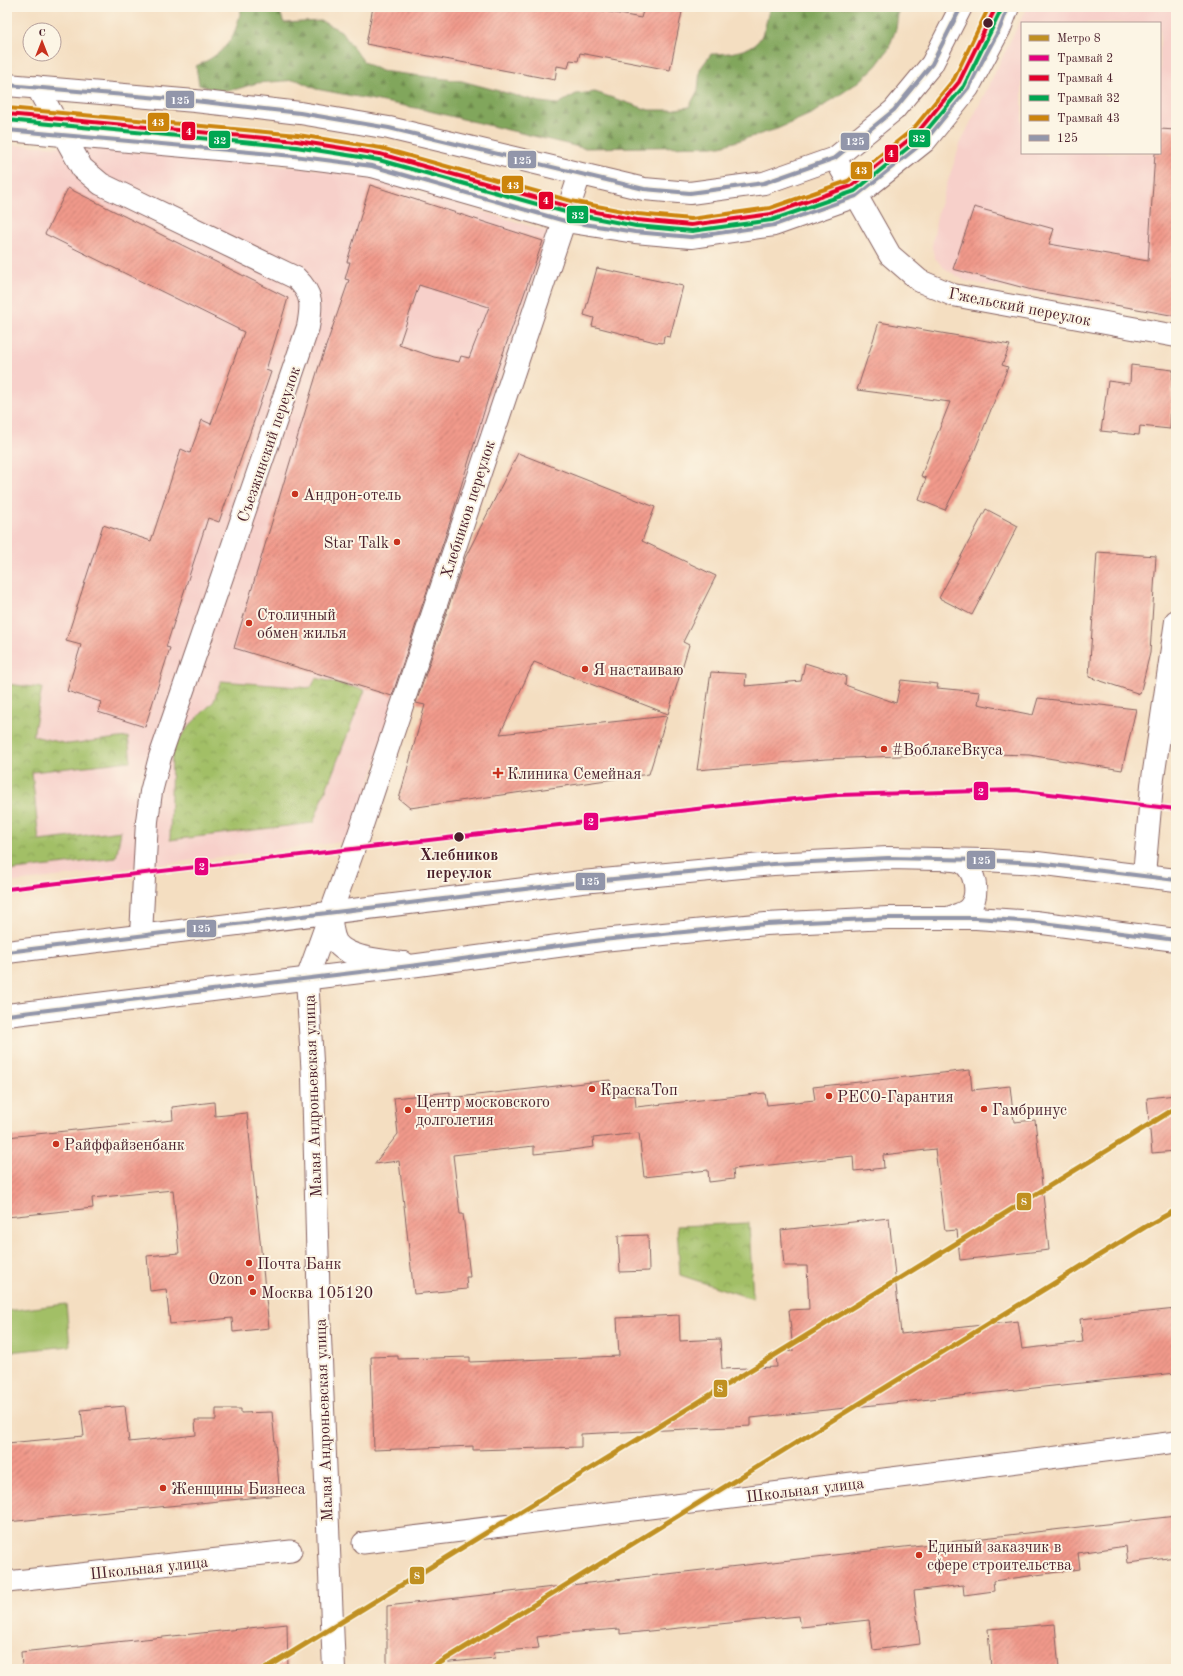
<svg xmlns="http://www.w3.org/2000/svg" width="1183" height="1676" viewBox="0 0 1183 1676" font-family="'Old Standard TT',serif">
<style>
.built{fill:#f7d0ca;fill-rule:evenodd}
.forest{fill:url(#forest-firs);stroke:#666243}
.park{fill:url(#park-crowns);stroke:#766f48}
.pitch{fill:#a2bf66;stroke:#766f48}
.building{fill:url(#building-hatch);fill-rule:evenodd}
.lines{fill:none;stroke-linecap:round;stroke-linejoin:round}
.pedestrian-casing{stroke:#866260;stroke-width:23}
.minor-casing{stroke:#866260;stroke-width:24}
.secondary-casing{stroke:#866260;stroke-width:24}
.pedestrian{stroke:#fff;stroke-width:21}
.minor{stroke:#fff;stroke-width:22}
.secondary{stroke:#fff;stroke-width:22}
.bus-1-casing{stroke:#fcf5e5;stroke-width:7}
.bus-1{stroke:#9296aa;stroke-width:4}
.tram-1-casing{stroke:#fcf5e5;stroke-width:7}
.tram-2-casing{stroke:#fcf5e5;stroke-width:7}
.tram-3-casing{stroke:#fcf5e5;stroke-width:7}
.tram-4-casing{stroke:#fcf5e5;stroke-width:7}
.tram-1{stroke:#e5007d;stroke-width:4}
.tram-2{stroke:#e4002b;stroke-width:4}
.tram-3{stroke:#00a651;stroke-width:4}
.tram-4{stroke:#cc840b;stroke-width:4}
.metro-1-casing{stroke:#fcf5e5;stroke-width:8}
.metro-1{stroke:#c09021;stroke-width:5}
.stop-dot{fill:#4a1f2b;stroke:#fcf5e5;stroke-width:1.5}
.poi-dot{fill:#c8321e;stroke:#fcf5e5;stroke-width:1.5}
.labels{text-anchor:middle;stroke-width:4;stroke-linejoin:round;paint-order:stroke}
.street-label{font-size:16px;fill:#4a1f2b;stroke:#fcf5e5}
.poi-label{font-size:16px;fill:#4a1f2b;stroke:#fcf5e5;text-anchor:start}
.stop-label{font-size:16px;font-weight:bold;fill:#4a1f2b;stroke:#fcf5e5}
.line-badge{stroke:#fcf5e5;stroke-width:1.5}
.badge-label{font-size:11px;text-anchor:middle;font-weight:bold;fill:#fff}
</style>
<defs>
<pattern id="forest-firs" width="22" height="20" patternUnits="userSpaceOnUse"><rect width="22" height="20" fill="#81a65b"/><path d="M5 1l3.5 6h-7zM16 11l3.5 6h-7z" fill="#6c874b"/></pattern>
<pattern id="park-crowns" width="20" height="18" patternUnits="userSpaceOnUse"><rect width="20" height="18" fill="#a2bf66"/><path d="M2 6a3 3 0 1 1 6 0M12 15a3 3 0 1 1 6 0" fill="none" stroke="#869b54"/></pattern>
<pattern id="building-hatch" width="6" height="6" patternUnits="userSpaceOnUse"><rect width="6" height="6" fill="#f19a8b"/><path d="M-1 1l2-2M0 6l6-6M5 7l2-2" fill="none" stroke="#c57d72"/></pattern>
</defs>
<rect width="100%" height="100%" fill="#fcf5e5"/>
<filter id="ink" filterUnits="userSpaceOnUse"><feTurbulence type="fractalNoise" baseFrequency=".025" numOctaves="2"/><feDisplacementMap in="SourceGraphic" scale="8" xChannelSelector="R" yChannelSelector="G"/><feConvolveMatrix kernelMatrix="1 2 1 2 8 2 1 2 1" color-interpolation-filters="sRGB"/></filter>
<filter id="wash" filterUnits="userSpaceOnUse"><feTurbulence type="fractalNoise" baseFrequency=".012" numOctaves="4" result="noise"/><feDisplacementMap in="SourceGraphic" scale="16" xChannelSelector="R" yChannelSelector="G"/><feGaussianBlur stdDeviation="0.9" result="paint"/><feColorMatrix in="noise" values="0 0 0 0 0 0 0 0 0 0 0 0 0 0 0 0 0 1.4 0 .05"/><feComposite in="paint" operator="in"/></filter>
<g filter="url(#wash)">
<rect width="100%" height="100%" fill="#f4dec1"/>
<path class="built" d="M1027,7h149v311l-211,-37 -21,-13 -9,-10 -3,-12 6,-35 23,-69zM1022,23h138v130h-138z
M7,145l73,2 280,26 189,59 -198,609 -344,42z"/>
<path class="forest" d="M242,7h36l6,16 37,-2 20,10 23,31 17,9 81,10 78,21 18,2 18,-10 19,-2 54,18h20l20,-3 9,-17 2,-21 11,-15c16,0 44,-2 51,-19 4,-8 5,-19 8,-28h129l-3,22 -8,21 -12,16 -16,15 -47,32 -36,16 -56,17 -138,2 -162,-39 -105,-20 -19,-9 -40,3 -20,6 -19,2 -19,-6 -3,-19c20,-9 34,-19 41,-41 2,-6 3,-12 5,-18z"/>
<path class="park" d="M316,678l49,12 -52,133 -143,17 2,-92 18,-23 24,-24 7,-20 90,7z
M7,684l35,4 -9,48 35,8 60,-7 3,24 -99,11 7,69 82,-10 -5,27 -109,13z
M749,1223l4,76 -73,-24 -3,-49z"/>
<path class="pitch" d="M66,1304l4,42 -62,6 -1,-41z"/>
<g id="blocks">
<path class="building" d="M373,7h210l58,11 3,-11h39l-13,63 -90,-17 -2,8 -8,-1 -2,8 -11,-2 -2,14 -189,-36z
M1160,129l16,1v186l-144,-26 -79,-21 21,-62 80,22 -5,15 99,17 7,-108h5z
M370,185l173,56 -47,132 -46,149 -58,174 -158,-48 84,-279 31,-89 -4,-1 5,-17h-3zM419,285l70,22 -20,51 -8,-2 -2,6 -25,-5 -35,-12z
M68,188l220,110 -22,72 5,2 -52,150 -11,-4 -42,129 4,1 -25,79 -47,-15 3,-10 -34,-11 14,-46 -15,-4 37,-116 48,16 30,-92 9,4 12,-33 9,4 33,-92 -199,-98z
M597,268l86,18 -13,51 -6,-1 -1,7 -8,-1 -63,-16 2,-8 -10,-3z
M879,322l131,23 -8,20 6,2 -34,85 -29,58 -26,-10 7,-22 -5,-2 29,-74 -93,-12z
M1131,365l42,5 -3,59 -30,-3 -1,9 -38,-4 7,-50 22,3z
M518,453l137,54 -13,34 74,35 -33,66 6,3 -21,69 -134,-52 -34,72 167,-18 -18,58 -239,34 -11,-9 26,-94 -9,-2 49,-145z
M986,509l32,17 -46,89 -33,-17z
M1097,552l59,4 -6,97 -10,41 -51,-17z
M805,663l41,13 -1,9 51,18 5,-23 37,4 -1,4 43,4 -2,12 55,11 5,-17 98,11 -14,61 -93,-15 -107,-3v3l-96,4 -129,11 14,-98 35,2 -1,12 56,-5z
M970,1070l2,20 38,-4 4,36 21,-2 14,130 -89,10 -3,-30 -12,1 -10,-82 -52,6 1,13 -30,3 -1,-15 -120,13 1,10 -25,3 -1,-12 -64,7 -5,-44 -46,5 1,9 -30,4 -30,3v-8l-81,9 7,59h3l7,63h-4l1,12 -53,5 -15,-133 -25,3 24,-30 -4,-36 56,-6v6l160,-18 2,17 23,-2 1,12 129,-14 2,12 48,-5 -2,-13z
M1176,1095v56l-24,2 -5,-55z
M214,1102l1,14 32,-3 22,215 -36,4 -1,-14 -62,6 -4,-35 -16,2 -3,-35 32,-3 -6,-63 -81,8 1,10 -86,9v-80l166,-17 -1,-13z
M889,1218l12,116 117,-13 4,28 61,-7 -3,-23 96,-10v64l-425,45v8l-170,8v13l-108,3v-4l-99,4 -3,-93 27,-1v3l72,-2v5l149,-6 -2,-38 62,-3 1,26 40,-2 2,30 55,-2 -1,-14 17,-2 -4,-41 20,-1 -2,-43h-23l-3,-36z
M648,1235l1,36 -29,1 -2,-36z
M125,1406l4,36 67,-7 -1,-15h21v-11h25v4l31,-1 8,83 -273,27v-79l77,-7 -3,-26z
M1176,1516v41l-48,6 -2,-17 -48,7 2,16 -87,12 1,10 -30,4 -1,-10 -49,6 6,53 -47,6 -4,-30 -68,7 -2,-11 -179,18v-5l-56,4 -27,4 2,11 -45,4 1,6 -56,5v6h-52v-63z
M287,1624l1,45h-266l-1,-17z
M1055,1624l4,45h-68l-3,-40z"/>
</g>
</g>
<g filter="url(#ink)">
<use href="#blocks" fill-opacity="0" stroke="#866260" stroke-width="1"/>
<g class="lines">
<defs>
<path id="pedestrian" d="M363,1543l418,-51 395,-50
M7,1582l284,-31"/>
<path id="minor" d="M7,85l188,16 105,12 89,15 255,61 46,4 74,-10 71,-25 59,-48 38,-46 29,-57
M37,87l45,81 19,16 195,94c17,16 16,27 12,49l-148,430 -9,35 -4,29 -6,114
M7,130l287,26 78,10 193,55 70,11 56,5 83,-12 82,-29 69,-55 43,-53 32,-60 8,-21
M835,158l55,97 30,26 33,14 223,41
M945,859c5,1 12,1 16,3 14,7 19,32 9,45 -5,7 -14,8 -22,11
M1144,875l8,-90 24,-164
M331,914c0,8 1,20 5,28 11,17 50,19 68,21
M334,1669l-15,-356 -6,-235 -6,-99 52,-145 221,-660"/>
<path id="secondary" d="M7,952l575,-70 191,-18 115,-6 96,2 53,3 139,17
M7,1015l411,-50 184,-25 164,-16 122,-6h88l59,4 141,18"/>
</defs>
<use href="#pedestrian" class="pedestrian-casing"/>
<use href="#minor" class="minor-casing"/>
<use href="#secondary" class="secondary-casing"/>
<use href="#pedestrian" class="pedestrian"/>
<use href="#minor" class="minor"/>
<use href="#secondary" class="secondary"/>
<defs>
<path id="bus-1" d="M7,85l188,16 105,12 89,15 255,61 46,4 74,-10 71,-25 59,-48 38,-46 29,-57
M7,130l287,26 78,10 193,55 70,11 56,5 83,-12 82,-29 69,-55 43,-53 32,-60 8,-21
M7,952l575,-70 191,-18 115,-6 96,2 53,3 139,17
M7,1015l411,-50 184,-25 164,-16 122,-6h88l59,4 141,18"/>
</defs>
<use href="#bus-1" class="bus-1-casing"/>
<use href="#bus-1" class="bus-1"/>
<defs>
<path id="tram-1" d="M7,889l724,-84 107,-10 178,-5 160,19"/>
<path id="tram-2" d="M7,114l290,27 83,13 190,53 67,13 54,5 80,-11 80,-28 66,-53 42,-51 37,-75"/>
<path id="tram-3" d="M7,120l289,27 83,13 190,53 67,13 56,5 80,-11 83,-29 66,-54 43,-51 37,-76"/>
<path id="tram-4" d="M8,108l290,27 83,13 190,53 67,13 53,5 79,-11 78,-27 65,-52 41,-50 35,-72"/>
</defs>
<use href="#tram-1" class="tram-1-casing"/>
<use href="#tram-2" class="tram-2-casing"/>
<use href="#tram-3" class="tram-3-casing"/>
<use href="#tram-4" class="tram-4-casing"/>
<use href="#tram-1" class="tram-1"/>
<use href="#tram-2" class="tram-2"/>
<use href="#tram-3" class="tram-3"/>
<use href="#tram-4" class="tram-4"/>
<defs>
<path id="metro-1" d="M265,1669l911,-561
M430,1669l715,-442 31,-17"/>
</defs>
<use href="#metro-1" class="metro-1-casing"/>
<use href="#metro-1" class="metro-1"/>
</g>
</g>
<g class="stop-dot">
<circle cx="988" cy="23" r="5.5"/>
<circle cx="459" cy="837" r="5.5"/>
</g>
<g class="poi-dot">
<circle cx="295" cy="494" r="4"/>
<circle cx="397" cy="542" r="4"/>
<circle cx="249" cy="623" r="4"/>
<circle cx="585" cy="669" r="4"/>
<circle cx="884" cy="749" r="4"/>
<path d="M496 767h4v4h4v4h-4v4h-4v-4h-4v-4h4z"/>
<circle cx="592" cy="1089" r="4"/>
<circle cx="829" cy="1096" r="4"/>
<circle cx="984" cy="1109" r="4"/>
<circle cx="408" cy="1110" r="4"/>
<circle cx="56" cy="1144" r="4"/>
<circle cx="249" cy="1263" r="4"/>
<circle cx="251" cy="1278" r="4"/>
<circle cx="253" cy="1292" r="4"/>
<circle cx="163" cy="1488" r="4"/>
<circle cx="919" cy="1555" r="4"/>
</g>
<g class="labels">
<g class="street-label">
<text transform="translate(1020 306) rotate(11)" y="6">Гжельский переулок</text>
<text transform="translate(268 444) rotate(-71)" y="6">Съезжинский переулок</text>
<text transform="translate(467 509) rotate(-72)" y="6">Хлебников переулок</text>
<text transform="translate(312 1096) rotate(-92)" y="6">Малая Андроньевская улица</text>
<text transform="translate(323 1420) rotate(-92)" y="6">Малая Андроньевская улица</text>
<text transform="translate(805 1489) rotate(-7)" y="6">Школьная улица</text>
<text transform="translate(149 1567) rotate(-6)" y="6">Школьная улица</text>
</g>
<g class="poi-label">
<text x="303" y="500">Андрон-отель</text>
<text x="389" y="548" text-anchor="end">Star Talk</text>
<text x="257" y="620">Столичный<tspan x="257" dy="18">обмен жилья</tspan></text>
<text x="593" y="675">Я настаиваю</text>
<text x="892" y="755">#ВоблакеВкуса</text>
<text x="507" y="779">Клиника Семейная</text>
<text x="600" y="1095">КраскаТоп</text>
<text x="837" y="1102">РЕСО-Гарантия</text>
<text x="416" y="1107">Центр московского<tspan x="416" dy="18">долголетия</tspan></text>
<text x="992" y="1115">Гамбринус</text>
<text x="64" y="1150">Райффайзенбанк</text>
<text x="257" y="1269">Почта Банк</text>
<text x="243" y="1284" text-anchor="end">Ozon</text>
<text x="261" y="1298">Москва 105120</text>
<text x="171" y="1494">Женщины Бизнеса</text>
<text x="927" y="1552">Единый заказчик в<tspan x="927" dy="18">сфере строительства</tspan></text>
</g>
<g class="stop-label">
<text x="459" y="860">Хлебников<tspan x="459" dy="18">переулок</tspan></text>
</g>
</g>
<g class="line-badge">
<rect x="165" y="90" width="30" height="19" rx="4" fill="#9296aa"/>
<rect x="147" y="112" width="23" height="20" rx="4" fill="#cc840b"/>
<rect x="181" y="121" width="15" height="20" rx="4" fill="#e4002b"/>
<rect x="908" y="129" width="23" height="19" rx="4" fill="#00a651"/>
<rect x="208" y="130" width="23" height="19" rx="4" fill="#00a651"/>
<rect x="840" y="132" width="30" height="19" rx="4" fill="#9296aa"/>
<rect x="884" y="144" width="15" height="19" rx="4" fill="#e4002b"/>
<rect x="507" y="150" width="30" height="19" rx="4" fill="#9296aa"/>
<rect x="850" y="161" width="23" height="19" rx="4" fill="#cc840b"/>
<rect x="501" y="175" width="23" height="19" rx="4" fill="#cc840b"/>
<rect x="538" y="191" width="16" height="19" rx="4" fill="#e4002b"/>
<rect x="566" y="205" width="23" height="19" rx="4" fill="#00a651"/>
<rect x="973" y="781" width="16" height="20" rx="4" fill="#e5007d"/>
<rect x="583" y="812" width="16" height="19" rx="4" fill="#e5007d"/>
<rect x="966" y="850" width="30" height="20" rx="4" fill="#9296aa"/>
<rect x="194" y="857" width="15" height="19" rx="4" fill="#e5007d"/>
<rect x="575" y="872" width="31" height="19" rx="4" fill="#9296aa"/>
<rect x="186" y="919" width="31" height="19" rx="4" fill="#9296aa"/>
<rect x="1016" y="1192" width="16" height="19" rx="4" fill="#c09021"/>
<rect x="713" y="1379" width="15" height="19" rx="4" fill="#c09021"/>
<rect x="409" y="1566" width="16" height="19" rx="4" fill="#c09021"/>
</g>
<g class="badge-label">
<text x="180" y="104">125</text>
<text x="158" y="126">43</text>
<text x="189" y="135">4</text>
<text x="919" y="142">32</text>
<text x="220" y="144">32</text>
<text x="855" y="145">125</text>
<text x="891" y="157">4</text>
<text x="522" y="164">125</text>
<text x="861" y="174">43</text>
<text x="513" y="189">43</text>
<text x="546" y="204">4</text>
<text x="578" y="219">32</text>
<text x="981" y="795">2</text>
<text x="591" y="825">2</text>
<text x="981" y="864">125</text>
<text x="202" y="870">2</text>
<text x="590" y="885">125</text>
<text x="201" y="932">125</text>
<text x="1024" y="1205">8</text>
<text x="720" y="1392">8</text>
<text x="417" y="1579">8</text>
</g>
<rect width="1183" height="1676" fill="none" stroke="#fcf5e5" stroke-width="24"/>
<rect x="1021" y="22" width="140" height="132" fill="#fcf5e5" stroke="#b59f9b"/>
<rect x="1029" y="35" width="20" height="6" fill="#c09021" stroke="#b59f9b"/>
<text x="1057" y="42" font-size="12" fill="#4a1f2b">Метро 8</text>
<rect x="1029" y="55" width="20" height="6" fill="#e5007d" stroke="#b59f9b"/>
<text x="1057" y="62" font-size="12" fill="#4a1f2b">Трамвай 2</text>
<rect x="1029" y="75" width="20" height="6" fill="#e4002b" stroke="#b59f9b"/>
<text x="1057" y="82" font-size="12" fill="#4a1f2b">Трамвай 4</text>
<rect x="1029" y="95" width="20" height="6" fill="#00a651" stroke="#b59f9b"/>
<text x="1057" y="102" font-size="12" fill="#4a1f2b">Трамвай 32</text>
<rect x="1029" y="115" width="20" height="6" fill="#cc840b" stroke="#b59f9b"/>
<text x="1057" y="122" font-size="12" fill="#4a1f2b">Трамвай 43</text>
<rect x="1029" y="135" width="20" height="6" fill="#9296aa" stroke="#b59f9b"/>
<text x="1057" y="142" font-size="12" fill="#4a1f2b">125</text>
<g transform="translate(42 42)"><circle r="19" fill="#fcf5e5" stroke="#b59f9b"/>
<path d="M0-3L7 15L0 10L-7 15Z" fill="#c8321e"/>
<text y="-6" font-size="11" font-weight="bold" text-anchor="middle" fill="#4a1f2b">С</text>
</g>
</svg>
